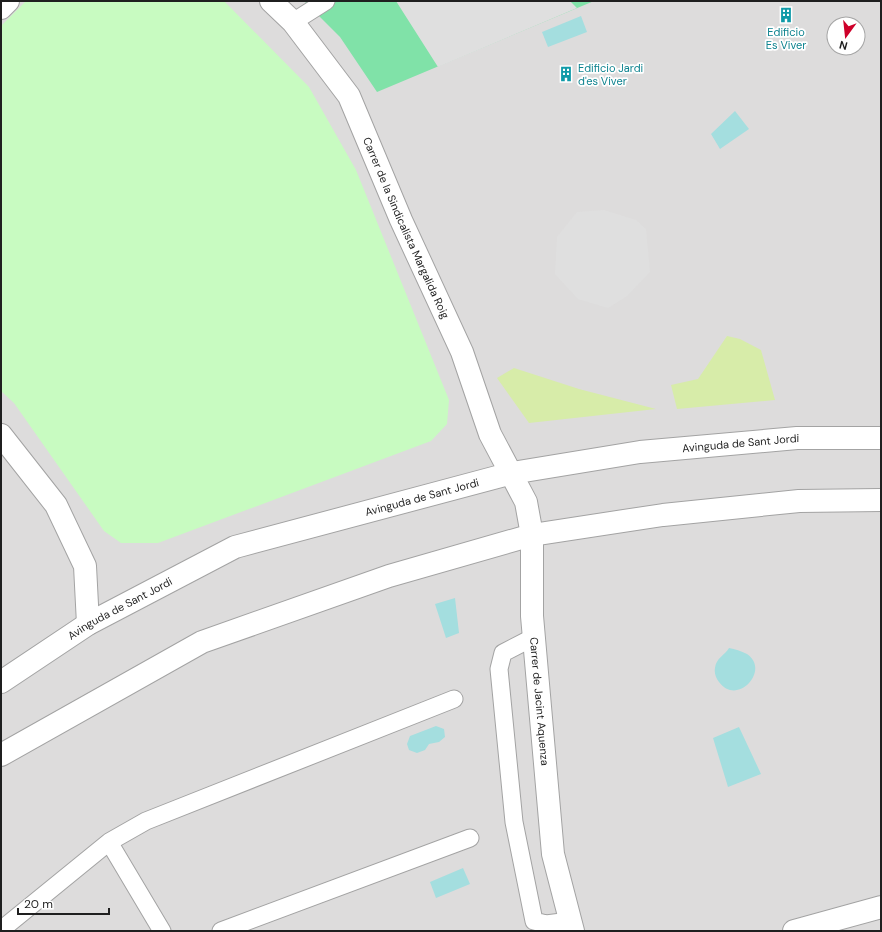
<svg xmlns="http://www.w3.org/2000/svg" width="882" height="932" viewBox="0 0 882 932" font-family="'DM Sans',sans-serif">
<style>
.residential{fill:#dddcdc;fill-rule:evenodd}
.grass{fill:#d7eca9}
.park{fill:#c8fbc1}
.pitch{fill:#80e2a8}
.parking{fill:#dfdfdf}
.water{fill:#a4dedf}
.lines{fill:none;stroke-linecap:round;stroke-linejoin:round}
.service-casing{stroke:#a3a3a3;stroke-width:19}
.pedestrian-casing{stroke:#a3a3a3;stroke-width:24}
.minor-casing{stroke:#a3a3a3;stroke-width:24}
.tertiary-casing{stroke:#a3a3a3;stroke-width:24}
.service{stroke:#fff;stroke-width:17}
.pedestrian{stroke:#fff;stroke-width:22}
.minor{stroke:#fff;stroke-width:22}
.tertiary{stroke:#fff;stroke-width:22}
.labels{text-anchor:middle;stroke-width:3.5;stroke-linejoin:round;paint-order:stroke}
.culture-label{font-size:11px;fill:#0d838f;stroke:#fff}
.street-label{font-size:11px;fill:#1f1f1f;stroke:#fff}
</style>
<rect width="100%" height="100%" fill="#f0eae5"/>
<path class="residential" d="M1,1h880v930h-880zM834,24h24v24h-24z"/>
<path class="grass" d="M727,336l13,3 21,11 14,50 -98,9 -6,-24 27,-6z
M514,368l65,21 77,20 -127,14 -32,-45z"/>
<path class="park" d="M26,1h198l85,86 47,83 93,230 -2,24 -16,17 -273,102h-37l-17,-12 -90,-128 -13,-12v-365z"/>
<path class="pitch" d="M304,1h290l-217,91 -37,-55z"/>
<path class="parking" d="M396,1h174l7,7 -139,59z
M604,210l32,10 10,9 4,43 -23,24 -19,12 -30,-9 -23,-25 2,-37 20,-25z"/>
<path class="water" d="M581,16l6,16 -39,15 -6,-15z
M735,111l14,18 -29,20 -9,-15z
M455,598l4,35 -13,5 -11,-34z
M729,648c6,1 12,3 18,6 24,16 -10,53 -28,28 -3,-4 -5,-9 -4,-14 1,-10 10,-13 14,-20z
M436,726l8,3 1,8 -6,5 -10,2 -4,6 -8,3 -8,-3 -2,-6 3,-8z
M739,727l22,47 -33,13 -15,-49z
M463,868l7,16 -34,14 -6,-16z"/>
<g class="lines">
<defs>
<path id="service" d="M293,22l33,-21
M534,637l-31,16 -4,16 15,153 20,99 12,3 24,-3
M109,842l37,-21 308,-122
M1,930l108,-88 53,89
M221,931l249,-93"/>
<path id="pedestrian" d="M1,8l7,-7"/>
<g id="minor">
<path id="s1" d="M271,1l22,21 56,74 52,124 61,132 28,82 36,68 6,33v81l21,238 20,77"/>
<path d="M1,435l55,70 29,61 3,58"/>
<path d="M794,931l87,-24"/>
</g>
<g id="tertiary">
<path id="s2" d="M1,682l87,-58 147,-77 277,-74 128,-21 157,-14h84"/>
<path d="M1,755l201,-113 187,-66 143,-41 131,-20 136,-14 82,-1"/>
</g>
</defs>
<use href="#service" class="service-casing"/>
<use href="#pedestrian" class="pedestrian-casing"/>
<use href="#minor" class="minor-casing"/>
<use href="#tertiary" class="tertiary-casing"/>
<use href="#service" class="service"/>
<use href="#pedestrian" class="pedestrian"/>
<use href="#minor" class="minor"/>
<use href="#tertiary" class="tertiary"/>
</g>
<defs>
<symbol id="building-bare" viewBox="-9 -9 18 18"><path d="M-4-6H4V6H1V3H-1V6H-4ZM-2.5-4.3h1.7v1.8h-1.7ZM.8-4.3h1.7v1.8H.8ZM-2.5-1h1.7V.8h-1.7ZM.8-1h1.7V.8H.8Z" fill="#0f9aa8" stroke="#fff" stroke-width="2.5" paint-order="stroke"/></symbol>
</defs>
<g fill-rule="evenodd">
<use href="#building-bare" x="775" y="4" width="22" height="22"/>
<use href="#building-bare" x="555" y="63" width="22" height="22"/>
</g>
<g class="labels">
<g class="culture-label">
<text x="786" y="36">Edificio<tspan x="786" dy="13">Es Viver</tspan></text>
<text x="578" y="72" text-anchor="start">Edificio Jardi<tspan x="578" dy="13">d'es Viver</tspan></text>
</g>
<g class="street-label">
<text dy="4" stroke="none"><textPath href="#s1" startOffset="267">Carrer de la Sindicalista Margalida Roig</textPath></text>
<text dy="4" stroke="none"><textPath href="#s2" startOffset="788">Avinguda de Sant Jordi</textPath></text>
<text dy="4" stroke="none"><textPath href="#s2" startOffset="464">Avinguda de Sant Jordi</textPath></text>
<text dy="4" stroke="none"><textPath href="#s2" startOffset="140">Avinguda de Sant Jordi</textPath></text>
<text dy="4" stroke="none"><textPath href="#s1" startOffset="767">Carrer de Jacint Aquenza</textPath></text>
</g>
</g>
<rect width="882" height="932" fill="none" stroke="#1f1f1f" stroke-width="4"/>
<g transform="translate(846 36) rotate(195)"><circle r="19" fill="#ffffff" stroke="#a5a5a5"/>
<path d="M0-3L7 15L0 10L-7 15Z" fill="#ce002a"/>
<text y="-6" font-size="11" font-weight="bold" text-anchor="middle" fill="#1f1f1f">N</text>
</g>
<path d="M18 908v6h91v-6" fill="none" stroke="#1f1f1f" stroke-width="2"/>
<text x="24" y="908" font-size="12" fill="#1f1f1f" stroke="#ffffff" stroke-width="3" paint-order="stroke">20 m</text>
</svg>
